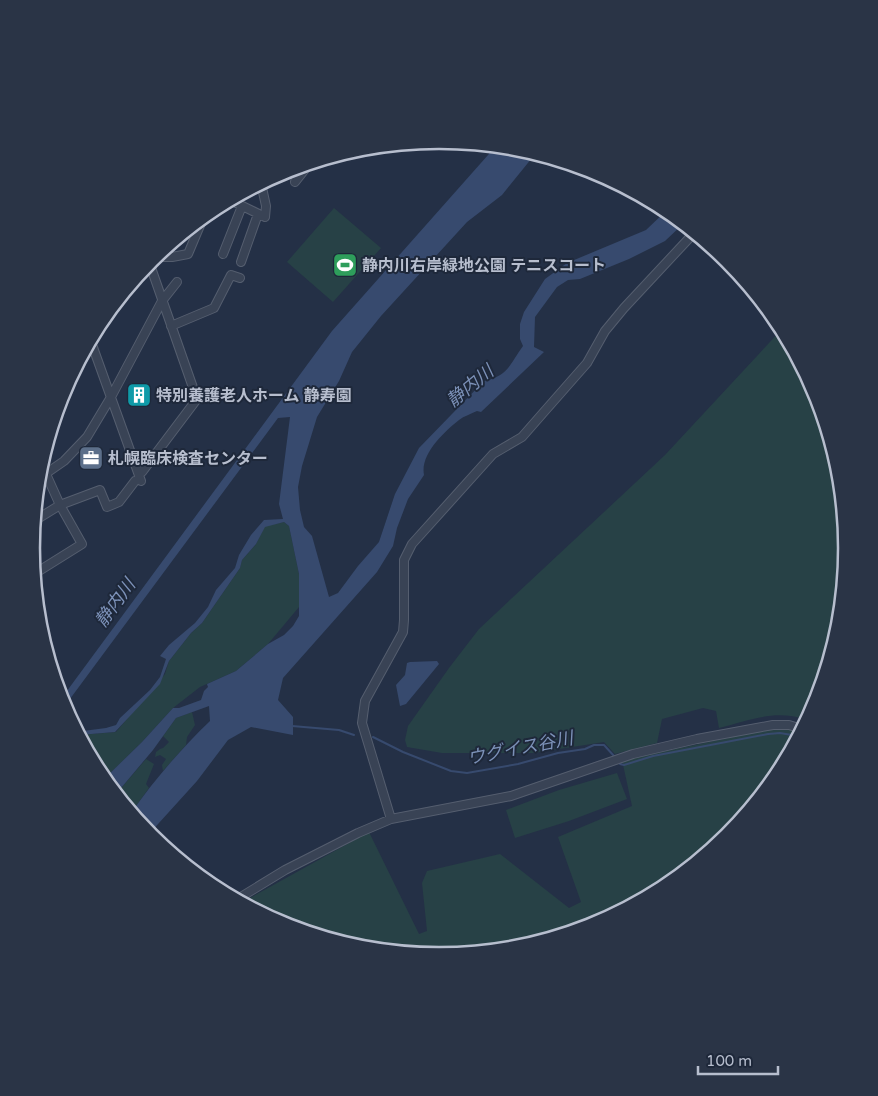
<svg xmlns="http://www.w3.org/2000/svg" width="878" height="1096" viewBox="0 0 878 1096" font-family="'Varela Round','Noto Sans JP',sans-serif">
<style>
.green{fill:#274146}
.water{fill:#374a6e}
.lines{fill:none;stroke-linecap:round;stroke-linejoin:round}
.stream{stroke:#374a6e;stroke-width:2}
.minor-casing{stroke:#555e6f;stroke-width:10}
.minor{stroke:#394355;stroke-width:8}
.labels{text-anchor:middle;stroke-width:4;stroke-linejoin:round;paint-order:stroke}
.poi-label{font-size:16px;font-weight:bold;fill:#b7bece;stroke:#1e283a;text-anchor:start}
.water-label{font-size:18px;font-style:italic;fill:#7c91b8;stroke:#1e283a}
.rim{fill:none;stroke:#b7bece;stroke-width:2.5}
</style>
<rect width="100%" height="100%" fill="#243046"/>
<path class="green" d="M334,208l47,40 -48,54 -46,-40z
M782,329l34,63 23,77 8,79 -8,80 -23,76 -9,16c-32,-11 -57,0 -88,8l-3,-17 -13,-3 -41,11 -5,24 -42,11 -11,-12 -70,11h-92l-35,-6 -2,-7 3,-14 41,-58 30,-39 186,-174z
M284,522l5,4 10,48v33l-31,37 -32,27 -36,16 -27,21 -31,34 -38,37 -25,-44 37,-3 49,-58 4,-13 22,-28 11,-10 38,-55 2,-8 14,-16 9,-18z
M192,712l3,13 -8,12 -1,8 -23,26 -1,-6 4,-6 -6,-4 -5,2 1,-5 4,-3 3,-1 6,-6 -6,-6 13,-18z
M788,729l12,4 -22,42 -51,62 -62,50 -70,38 -77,23 -79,8 -80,-8 -76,-23 -42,-22 128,-71 50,102 8,-3 -5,-48 5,-12 73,-17 69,54 12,-6 -23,-65 74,-31 -10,-46 146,-30z
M146,759l8,5 -8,20 3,4 -18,25 -15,-19z
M617,773l10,26 -58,22 -54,17 -9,-28 53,-20z"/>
<path class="water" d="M496,146l23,2 17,5 -34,42 -35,27 -86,94 -29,36 -13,29 -22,36 -15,49 -4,21 2,23 4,17 8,9 17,61 9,-4 20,-27 21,-24 16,-48 24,-46 65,-67c24,-5 26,-17 39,-35l-3,-7v-15l4,-12 21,-33 22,-16 79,-33 21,-20 16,14 -18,17 -36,18 -49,20 -12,1 -11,7 -22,30 -1,30 10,5 -63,60 -4,-1c-6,3 -13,5 -18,9 -15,12 -39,34 -35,55l-16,24 -11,29 -4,18 -16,26 -94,106 -5,22 15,17v18l-42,-8 -23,13 -31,41 -48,53 -18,-21c23,-33 50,-64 79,-92l-1,-15 -33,12 -23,32 -37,44 -12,-15 38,-37 31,-34h6l22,-8 3,-9 4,-4 -1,-3 29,-13 32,-27 16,-9 9,-9 6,-10v-42l-10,-48 -5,-4 -19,5 -9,17 -14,16 -2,8 -38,55 -11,10 -22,28 -9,23 -45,48 -36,3 -4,-8 2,-1 6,5 23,-3 10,-3 4,-7 30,-28 10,-13 6,-18 -6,-3 9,-11 26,-22 13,-16 8,-17 19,-22 4,-13 12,-20 13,-15 19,-1 -4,-15 11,-87 -12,1 -214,289 -3,-8 271,-368z
M437,661l2,3 -33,40 -6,2 -4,-21 9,-10 2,-12 3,-1z"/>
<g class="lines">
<path class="stream" d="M292,726l47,4 15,5
M373,737l30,15 48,19 16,2 51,-9 40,-11 27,-4 9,-4h10l10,11
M620,764l4,1 29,-9 115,-22 12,-1 18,3"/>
<defs>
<path id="minor" d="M299,166l-4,16 15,-19
M230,200l35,17 1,-11 -5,-23
M223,254l19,-48
M154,257h18l16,-3 16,-38
M241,262l17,-48
M171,326l43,-18 17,-33 9,3
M90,339l51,142
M142,472l55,-73 -48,-137
M38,479l26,-18 23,-24 24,-40 51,-96 15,-19
M34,521l26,-16 40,-15 7,17 12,-5 16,-21
M34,574l48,-30 -22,-39 -14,-31
M391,819l-29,-96 3,-22 38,-69 1,-12v-60l8,-16 81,-90 29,-17 21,-24 44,-50 18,-32 19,-23 70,-75
M236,900l49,-30 73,-37 33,-14 120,-23 122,-42 64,-15 76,-14h16l13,4"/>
</defs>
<use href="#minor" class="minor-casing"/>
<use href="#minor" class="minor"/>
</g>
<defs>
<symbol id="stadium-square" viewBox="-11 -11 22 22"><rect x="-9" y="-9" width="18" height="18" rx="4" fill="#2e9e5b" stroke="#1e283a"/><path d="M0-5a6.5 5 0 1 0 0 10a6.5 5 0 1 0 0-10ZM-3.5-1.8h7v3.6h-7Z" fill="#fff"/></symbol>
<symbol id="building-square" viewBox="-11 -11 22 22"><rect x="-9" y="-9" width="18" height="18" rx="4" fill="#0f9aa8" stroke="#1e283a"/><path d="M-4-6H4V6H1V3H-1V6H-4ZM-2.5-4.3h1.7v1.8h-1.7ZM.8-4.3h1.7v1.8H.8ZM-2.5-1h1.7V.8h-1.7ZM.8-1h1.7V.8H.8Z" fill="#fff"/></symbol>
<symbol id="office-square" viewBox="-11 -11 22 22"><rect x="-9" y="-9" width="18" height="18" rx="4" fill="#5c6f8a" stroke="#1e283a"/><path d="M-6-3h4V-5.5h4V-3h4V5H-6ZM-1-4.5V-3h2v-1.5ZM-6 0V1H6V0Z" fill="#fff"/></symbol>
</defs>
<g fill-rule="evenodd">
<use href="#stadium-square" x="331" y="251" width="28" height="28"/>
<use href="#building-square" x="125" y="381" width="28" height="28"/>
<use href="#office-square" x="77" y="444" width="28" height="28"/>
</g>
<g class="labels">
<g class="poi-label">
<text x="362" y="271">静内川右岸緑地公園 テニスコート</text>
<text x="156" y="401">特別養護老人ホーム 静寿園</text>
<text x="108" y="464">札幌臨床検査センター</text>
</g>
<g class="water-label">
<text transform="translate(470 386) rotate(-39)" y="6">静内川</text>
<text transform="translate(115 603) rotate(-54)" y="6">静内川</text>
<text transform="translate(520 748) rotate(-11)" y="6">ウグイス谷川</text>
</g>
</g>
<path d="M0 0H878V1096H0ZM40 548a399 399 0 1 1 798 0a399 399 0 1 1-798 0Z" fill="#2a3446" fill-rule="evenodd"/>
<path class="rim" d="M40 548a399 399 0 1 1 798 0a399 399 0 1 1-798 0Z"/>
<path d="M698 1066v8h80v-8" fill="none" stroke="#b7bece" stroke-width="2.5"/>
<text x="706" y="1066" font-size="15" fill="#b7bece" stroke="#1e283a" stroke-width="4" paint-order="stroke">100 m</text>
</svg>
